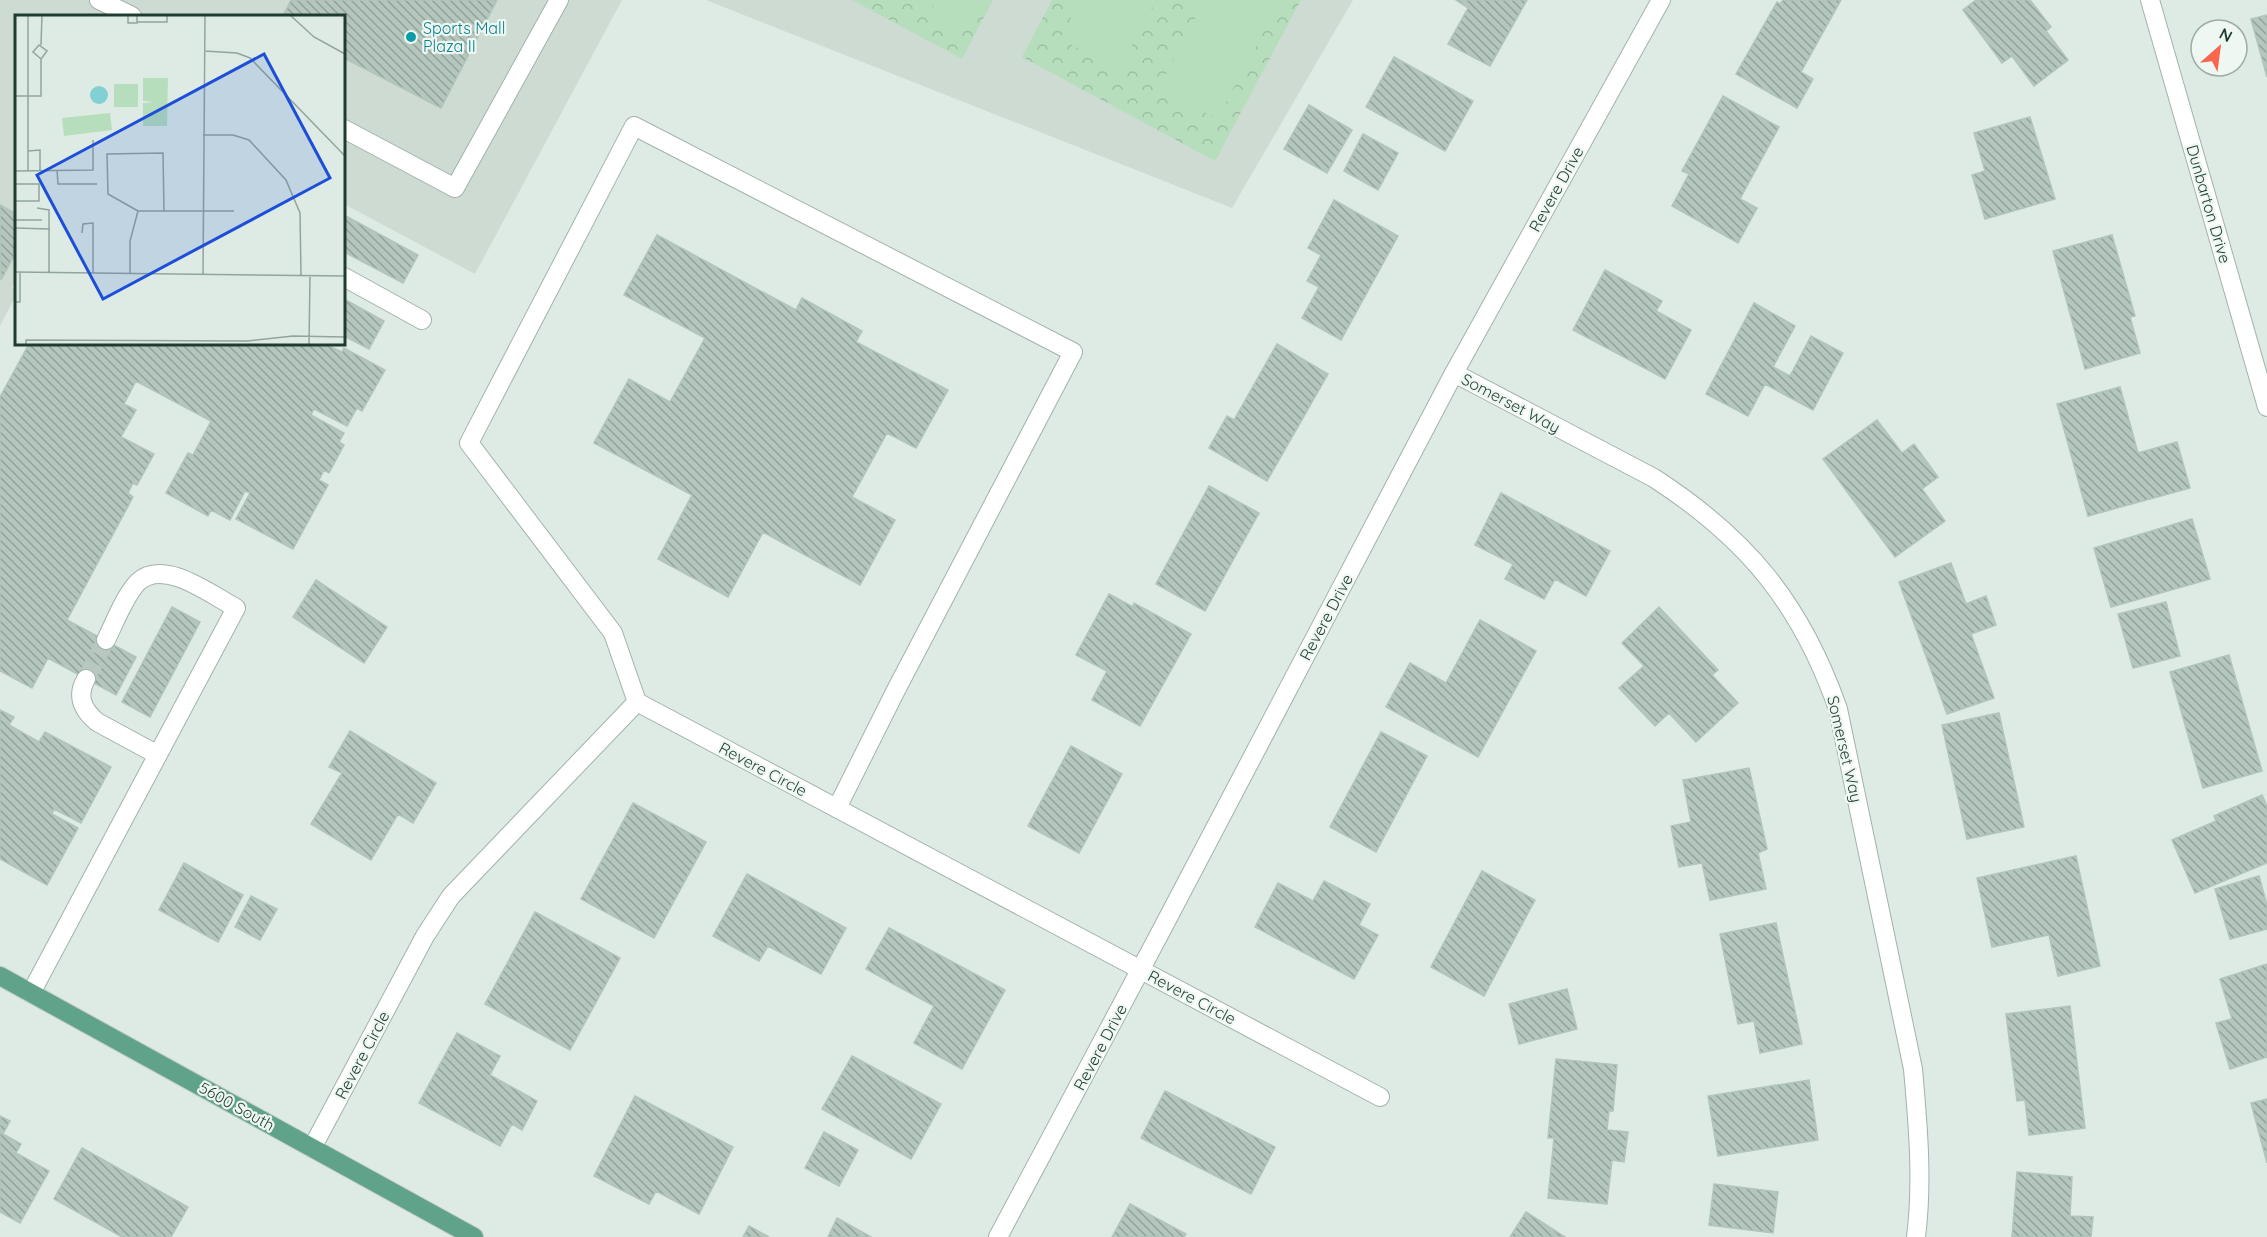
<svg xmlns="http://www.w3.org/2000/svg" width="2267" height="1237" viewBox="0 0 2267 1237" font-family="Quicksand,sans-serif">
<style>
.built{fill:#cddbd3}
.forest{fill:url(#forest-crowns)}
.pitch{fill:#b6debc}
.building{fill:url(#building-back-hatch);stroke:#b1c5ba;stroke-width:1.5}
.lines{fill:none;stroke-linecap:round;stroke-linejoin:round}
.minor-tunnel{stroke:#b8c8c0;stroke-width:18;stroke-dasharray:18 9;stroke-linecap:butt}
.minor-casing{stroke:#a1b3ab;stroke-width:20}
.major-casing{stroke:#c0c8c5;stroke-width:20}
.minor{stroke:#fff;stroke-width:18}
.major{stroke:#60a38b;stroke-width:18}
.culture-dot{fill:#0f9aa8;stroke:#eff7f2;stroke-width:2}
.labels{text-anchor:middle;stroke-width:4.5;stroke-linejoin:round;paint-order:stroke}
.culture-label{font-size:16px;fill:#0d838f;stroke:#eff7f2;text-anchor:start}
.street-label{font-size:16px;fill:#1f3c31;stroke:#eff7f2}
.inset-road{fill:none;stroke:#92a59c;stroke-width:1.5}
.view{fill:#1d4ed8;fill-opacity:0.15;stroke:#1d4ed8;stroke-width:3}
.inset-edge{fill:none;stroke:#1f3c31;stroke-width:3}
</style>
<defs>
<pattern id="forest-crowns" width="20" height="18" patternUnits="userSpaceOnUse" patternTransform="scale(1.5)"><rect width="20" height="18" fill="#b6debc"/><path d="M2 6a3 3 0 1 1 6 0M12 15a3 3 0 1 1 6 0" fill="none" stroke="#9cbfa2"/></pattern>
<pattern id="building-back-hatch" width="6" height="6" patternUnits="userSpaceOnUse" patternTransform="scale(1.5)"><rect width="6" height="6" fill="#b4c6bd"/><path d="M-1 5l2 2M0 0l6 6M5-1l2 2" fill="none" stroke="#92a29a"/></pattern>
</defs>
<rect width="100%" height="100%" fill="#deebe4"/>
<path class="built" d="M0,0h622l-147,274 -131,-70v-188h-328v264l-4,8 4,3v4l-16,31z
M706,0h647l-121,208z"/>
<path class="forest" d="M852,0h141l-31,59z
M1052,0h249l-86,161 -193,-104z"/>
<path class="pitch" d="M937,0h40l-17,33 -32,-17z
M1081,0h75l-37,70 -59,-31z
M1205,0h76l-64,119 -58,-31z"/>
<path class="building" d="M291,0h206l-56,108 -97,-50v-42h-61z
M1527,0l-37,66 -42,-22 20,-36 -12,-8z
M1783,0h58l-40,72 12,7 -16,29 -61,-34 41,-72 3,2z
M1976,0h54l21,27 -5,4 22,29 -34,26 -22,-30 -10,7 -39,-53z
M2267,15v62l-16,-58z
M1394,57l79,44 -28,50 -79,-44z
M1723,96l56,31 -39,72 17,9 -19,35 -66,-37 17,-32 -7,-3z
M1309,105l43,25 -25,43 -43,-24z
M2030,117l25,82 -70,20 -13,-44 13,-4 -11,-38z
M1363,134l35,19 -20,37 -34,-19z
M1334,200l64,36 -57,104 -39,-22 17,-31 -12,-6 14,-26 -13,-7z
M0,205l16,9v38l-15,28z
M344,215l74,40 -15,28 -59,-31z
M657,235l139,75 6,-12 60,33 -6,11 92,48 -32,58 -29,-15 -35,64 43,23 -35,65 -97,-53 -35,65 -70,-38 34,-64 -98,-52 35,-64 41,23 35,-64 -81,-43z
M2112,235l23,81 -5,1 10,36 -55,16 -32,-118z
M1605,270l57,31 -6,10 35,19 -26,49 -92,-49z
M344,299l40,22 -15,28 -25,-13z
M1754,303l41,23 -22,41 17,9 21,-40 32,17 -30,57 -48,-26 -17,32 -42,-22z
M29,344h296l17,8 2,-4 41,22 -23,41 -5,-3 -10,18 -33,-17 -3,6 33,18 -5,9 5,3 -15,28 -5,-3 -5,10 9,5 -35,64 -57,-30 14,-26 -5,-2 -15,29 -19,-10 -3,6 -42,-23 22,-40 5,2 18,-34 -75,-40 -12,23 12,6 -15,27 33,17 -17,31 -4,-2 -5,10 5,4 -66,123 69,37 -20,38 -68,-37 -16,30 -32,-17v-274z
M1277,344l51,30 -61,107 -58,-33 18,-32 7,4z
M2120,387l18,66 39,-11 13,46 -102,28 -31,-112z
M1877,420l25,33 12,-9 24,33 -16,12 23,32 -50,36 -72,-98z
M1209,486l50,27 -54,98 -49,-27z
M1501,493l109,58 -24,45 -31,-17 -11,20 -39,-20 8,-15 -38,-19z
M2192,519l18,60 -99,28 -17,-59z
M1951,563l15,41 20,-8 10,29 -25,9 23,64 -47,16 -48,-132z
M316,580l71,47 -23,36 -71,-46z
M1109,594l24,13 1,-4 57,31 -51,92 -48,-26 15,-29 -31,-16z
M2166,602l14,54 -47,12 -15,-54z
M172,607l28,15 -50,95 -28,-15z
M1659,607l59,63 -6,5 26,28 -42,39 -27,-29 -14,13 -36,-38 25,-22 -22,-23z
M1480,620l56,31 -58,106 -92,-50 24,-44 36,20z
M2229,655l33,116 -59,17 -33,-116z
M0,710l14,7 -5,8 30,17 6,-10 66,35 -30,56 -27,-14 -2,5 26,14 -31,57 -47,-26z
M1999,713l25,114 -57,12 -25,-114z
M350,731l86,52 -23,40 -15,-9 -27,46 -60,-36 31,-51 -13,-6z
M1381,732l46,24 -51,96 -46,-25z
M1071,746l51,28 -43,79 -51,-27z
M1749,768l18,81 -9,4 8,36 -56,11 -8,-37 -23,4 -8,-41 20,-4 -8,-42z
M2262,795l5,11v57l-72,30 -23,-53 44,-19 -2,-5z
M633,803l73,39 -52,96 -73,-39z
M2076,856l24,110 -42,10 -9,-41 -57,12 -15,-69z
M184,863l59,32 -25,47 -59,-32z
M1482,871l53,29 -51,96 -53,-29z
M747,874l99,54 -25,46 -53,-28 -9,15 -46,-25z
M2259,876l8,29v24l-37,10 -15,-50z
M1324,881l46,23 -11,21 19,10 -24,44 -99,-52 23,-44 35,18z
M251,896l26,13 -17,31 -25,-13z
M535,912l85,46 -50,92 -85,-46z
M1776,923l26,121 -42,9 -6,-32 -16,3 -18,-90z
M889,928l116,62 -43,79 -48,-26 20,-37 -68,-37z
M2267,964v93l-37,12 -14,-46 16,-4 -12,-40z
M1567,989l10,40 -58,15 -10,-40z
M2070,1006l15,122 -56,7 -4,-35 -8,1 -11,-87z
M457,1033l43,23 -10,19 47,26 -15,29 -10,-6 -12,22 -81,-43z
M852,1056l89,48 -30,55 -89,-50z
M1556,1059l61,6 -4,46h-4l-2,19 21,2 -4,30 -12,-2 -5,44 -59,-6 6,-60h-6z
M1809,1080l9,60 -100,16 -10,-60z
M1165,1091l110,56 -24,47 -110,-56z
M635,1096l98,51 -34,67 -43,-23 -7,13 -55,-28z
M2267,1099v64l-16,-60z
M0,1116l10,5 -7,13 18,10 -5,9 33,18 -29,52 -20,-11z
M824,1132l34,18 -19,36 -34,-18z
M82,1148l106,59 -17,30h-49l-68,-38z
M2017,1172l55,5 -2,39 23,1 -2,20h-79z
M1714,1184l64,8 -5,41 -64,-8z
M1130,1204l56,30 -2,3h-72z
M1526,1212l39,25h-55z
M837,1218l34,19h-43z
M749,1226l20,11h-26z"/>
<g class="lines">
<path class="minor-tunnel" d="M86,679l20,-39"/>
<defs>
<path id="minor" d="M99,0l33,16
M2150,0l117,407
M344,129l111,59 104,-188
M344,277l78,43
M1454,373l200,105c94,61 147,126 184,231l75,360c5,56 10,112 3,168
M86,679c-10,17 -3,31 11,43l61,33
M637,702l-24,-69 -144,-190 165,-317 439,226 -177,338 -59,118
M637,702l743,395
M31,993l205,-385c-26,-14 -72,-50 -98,-26 -13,13 -24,42 -32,58
M312,1148l113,-212 26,-40 186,-194
M998,1237l162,-304 294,-560 207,-373"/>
<path id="major" d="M0,976l474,261"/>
</defs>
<use href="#minor" class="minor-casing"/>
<use href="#major" class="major-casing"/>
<use href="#minor" class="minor"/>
<use href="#major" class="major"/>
</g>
<circle class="culture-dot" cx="411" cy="37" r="6"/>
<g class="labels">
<g class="culture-label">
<text x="423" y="34">Sports Mall<tspan x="423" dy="18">Plaza II</tspan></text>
</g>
<g class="street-label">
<text transform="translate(1556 189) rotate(-61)" y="6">Revere Drive</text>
<text transform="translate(2209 204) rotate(74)" y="6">Dunbarton Drive</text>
<text transform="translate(1511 403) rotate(28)" y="6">Somerset Way</text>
<text transform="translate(1326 617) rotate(-62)" y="6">Revere Drive</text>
<text transform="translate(1845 749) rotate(77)" y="6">Somerset Way</text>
<text transform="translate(763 769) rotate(28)" y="6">Revere Circle</text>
<text transform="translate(1192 997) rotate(28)" y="6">Revere Circle</text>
<text transform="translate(1100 1047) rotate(-62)" y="6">Revere Drive</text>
<text transform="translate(362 1055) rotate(-62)" y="6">Revere Circle</text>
<text transform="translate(237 1106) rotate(29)" y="6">5600 South</text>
</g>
</g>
<g transform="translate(15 15)">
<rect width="330" height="330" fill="#deebe4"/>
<path d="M128,63h25l-1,48h-24v-23l12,-1 -12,-1zM99,69h24v23h-24z" fill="#b6debc"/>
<path d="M95,98l2,17 -48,6 -2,-18z" fill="#b6debc"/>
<path d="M75 80a9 9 0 1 1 18 0a9 9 0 1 1-18 0Z" fill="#82d0d4"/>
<path class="inset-road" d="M113,0v8h9v-8M275,0l24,22 31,17M122,7h30v-7M26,30l1,-30M189,36l33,2 13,5 95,98M0,81h26v-37l6,-8 -8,-6 -6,7 8,7M188,120h30l16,5 37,40 14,33 1,63M13,136l12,-1v20M42,155l1,14h39M0,156l78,-1v-30M13,156v-156M0,169h24v17h-24M22,193l12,2v62M123,196l-30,-17 -1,-40 56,-1 1,58M123,196h96M0,205h27M0,213l35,1M67,218l1,-9 10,-1v50M0,257l330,4M115,258v-32l8,-30M188,259l2,-259M0,287h5v-30M11,330v-5l222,1 45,-5 52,1M294,330l1,-69"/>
<path class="view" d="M249,39l66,124 -227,121 -66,-124z"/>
<rect width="330" height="330" class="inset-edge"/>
</g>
<g transform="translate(2219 48) rotate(28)"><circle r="28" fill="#eff7f2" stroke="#9caca5" stroke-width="1.5"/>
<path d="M0-4.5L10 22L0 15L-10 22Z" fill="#fa654d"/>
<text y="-9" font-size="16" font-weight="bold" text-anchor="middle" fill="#1f3c31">N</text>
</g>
</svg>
